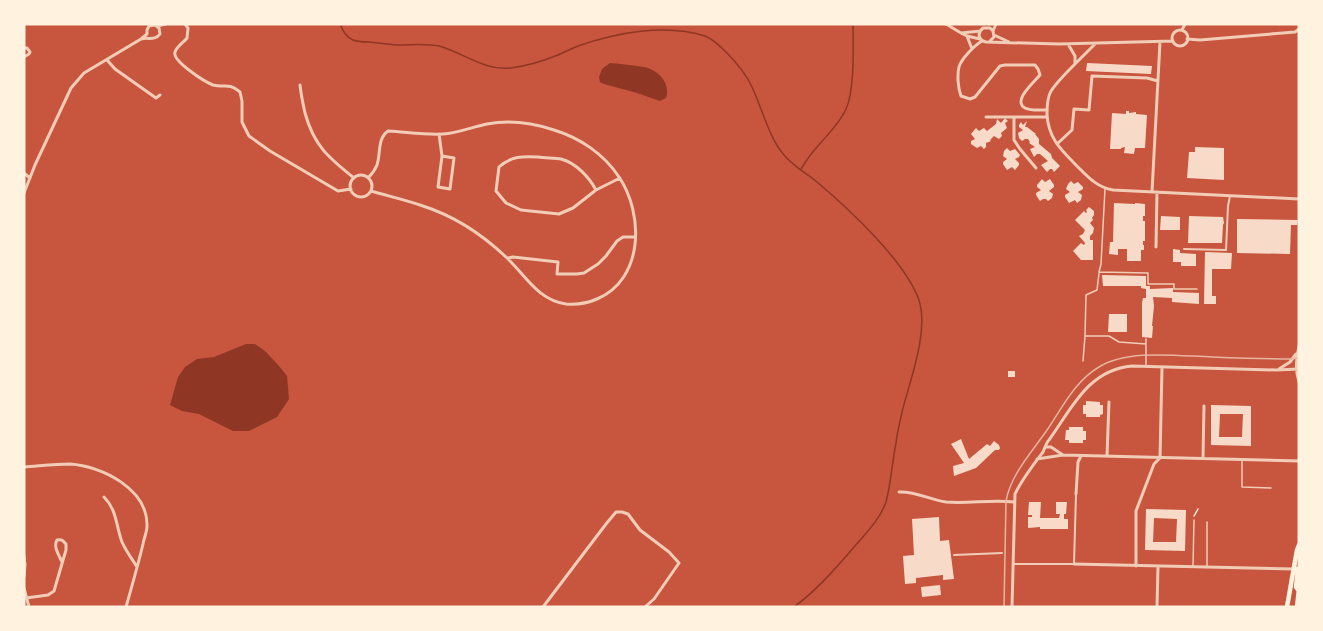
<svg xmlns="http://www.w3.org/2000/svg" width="1323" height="631" viewBox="0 0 1323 631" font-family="Mulish,sans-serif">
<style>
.water{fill:#8f3625}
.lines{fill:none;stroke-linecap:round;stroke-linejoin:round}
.stream{stroke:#8f3625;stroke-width:1.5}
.building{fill:#f7dbc8;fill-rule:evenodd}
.path{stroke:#fff3e0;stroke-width:1.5}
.service{stroke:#f1ccb7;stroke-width:1.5}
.pedestrian{stroke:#f1ccb7;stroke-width:2}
.minor{stroke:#f1ccb7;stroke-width:3}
.secondary{stroke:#fff3e0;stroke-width:4.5}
.tram{stroke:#e9b49f;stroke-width:1.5}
</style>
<rect width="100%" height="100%" fill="#c8553d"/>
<path class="water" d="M610,63c11,1 23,2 34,4 15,3 27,17 22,31l-6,3 -23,-8 -33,-9 -4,-2 -1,-5 3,-8z
M246,344h9l10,7 14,15 8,10 2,23 -12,18 -28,14h-16l-34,-17 -17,-3 -12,-6 8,-28 7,-10 12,-8 17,-2z"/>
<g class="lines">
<path class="stream" d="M340,24c3,7 6,13 13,16 5,2 11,2 16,2 9,1 18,2 27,3 15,0 29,-2 43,1 25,7 45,25 72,22 15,-2 32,-7 47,-13 6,-3 13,-6 20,-9 37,-13 88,-23 127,-10 8,3 15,10 21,16 10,10 20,22 26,35 10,21 17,51 32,68 9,11 22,18 33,27 32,27 88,79 102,118 10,32 -9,80 -17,112 -2,10 -5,21 -6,31 -4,20 -5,40 -10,59 -6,17 -19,30 -31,44 -19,22 -38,44 -61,61
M801,169c5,-8 10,-16 17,-23 10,-12 22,-23 28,-37 9,-19 7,-64 7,-85"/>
</g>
<path class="building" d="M1087,63l65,3 -1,8 -65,-3z
M1126,111h3v2l7,-1v2l11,1 -2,33h-10l-1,6 -10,-1 1,-6 -4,1v1h-11l2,-36 14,1z
M1005,118l3,3 -3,2 2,5 -6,5 1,3 -3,3 -5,-3 -4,4 1,1 -5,2v4l-2,2 -3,-3 -4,2 -6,-4v-3l4,-2 -4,-5 5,-6 3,3 5,-3 3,3 9,-7 1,-5 4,4z
M1027,121l-2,6h2l9,7h-1l4,5v5l12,10 1,4 8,8 -6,6 -2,-3h-2l-3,3 -6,-7 7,-4 -8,-7h-3l-3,3 -4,-8 5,-2 -6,-4 1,-1 -2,-3h-3l-3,2 -3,-3 -1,-5 5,-3 -4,-3v-2l2,-3 2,3z
M1195,147l29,1v32l-37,-2 2,-26h6z
M1007,148l3,3 5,-2 5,6 -1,2 -4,2 4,4v2l-4,5 -3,-3 -5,3 -4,-6v-2l4,-3 -4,-3 1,-5z
M1042,179l3,3 5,-3 4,6v2l-5,4 4,3 -1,4 -4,3 -2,-2h-3l-3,2 -4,-6v-2l5,-3 -4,-3v-2z
M1071,181l3,3 4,-2 5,5v2l-5,3 4,3 -1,5 -4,3 -2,-3 -6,3 -4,-6v-2l5,-3 -4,-3 2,-5z
M1114,203l21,1v-1l10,1v12h-2v5h2v20h-2v4h1v5h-3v11h-14v-12h-9v6l-9,-1 1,-12h3z
M1089,207l5,4v4l-2,3 1,2 -3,3 4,5 -1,5 -3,3v4h3v20h-12l-8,-9 8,-8 3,2 1,-2 -6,-7 4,-2 2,-4 -10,-10 9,-9 2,2 1,-1 -1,-2z
M1161,216l19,1v13h-20z
M1189,216l34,1 1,6 -1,2 -1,18h-34z
M1237,219l61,1 -1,5h-6l-1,29 -53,-1z
M1173,249l7,1v3l16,1v12h-15v-4h-8z
M1205,252l27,1 -1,16h-19v27h4v8h-12z
M1102,275l44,1v10h4v3l23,-1v4l26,1v11l-27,-2v-4l-19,-1 1,9 -2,20h1l-1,12 -10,-1v-34l1,-5h3v-9l-5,-1v-2h-38z
M1109,314h18v18h-19z
M1008,371h7v6h-7z
M1086,401l14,1v3h3v9l-3,1v2h-14v-3h-3v-9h3z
M1211,405l40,1v40l-40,-1zM1220,414h23l-1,23h-23z
M1069,427h14v4h3v9h-3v3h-14v-3h-4l1,-10h3z
M961,439l8,20 18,-15 3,2 4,-5 5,4 1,3 -1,2h-4l-19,18 -22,8 -1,-10 11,-3 -13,-19z
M1029,502h12l-1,16h19l1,-4h-4v-12h11l-1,12h-2v5h4v10h-28v-2l-12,1v-11h4v-2h-4z
M1146,509l40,1 -1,41 -40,-1zM1154,518l23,1 -1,23h-23z
M939,517l1,24 9,-1 5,39 -11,1v-5l-27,3v5l-11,1 -2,-28 11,-1 -2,-36z
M940,585l1,10 -19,2 -1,-10z"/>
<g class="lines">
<path class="path" d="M1194,516l4,-7"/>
<path class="service" d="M1105,189l-4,75 -2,8 49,1v11h26v5h23
M1086,336h23l10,6 27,2
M1146,339v26
M1083,361l2,-25 1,-41 11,-5 2,-17
M1242,460v27l29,1
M1193,566l1,-46
M1207,567v-45"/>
<path class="pedestrian" d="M1184,249l42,1 2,-44 2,-10
M954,555l48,-2
M1013,564h61l2,-70"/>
<path class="minor" d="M185,24l3,4 -1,10c-3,4 -10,8 -12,14 -3,9 30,30 38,33 12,3 15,-3 27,7l2,9v21l7,14 21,15 68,40 13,-2
M946,24l15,9
M157,26l9,-2
M1182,30l3,-6
M1172 38a8 8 0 1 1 16 0a8 8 0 1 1-16 0Z
M993,31l3,-7
M994,35l15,7
M967,36l5,13
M980,39l-13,-3 -6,-3 19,-2
M1187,39l13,1 95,-8 4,-3
M982,41c-7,4 -21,18 -23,26 -2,8 -1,21 2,29l9,3 5,-2 25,-31 5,-1h30l3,4 2,6c-6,7 -28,26 -15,33 6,3 15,2 21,2
M990,41l4,-4 -1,-6 -3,-3h-7c-6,5 -5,12 3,14l73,2 114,-3
M1068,44l7,12v8c-8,8 -18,18 -24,27 -4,7 -4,16 -4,23 1,23 13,35 28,50 12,12 21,23 38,26l186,9
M24,48h3l3,4 -1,2 -5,3
M107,60l8,9 41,29 4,-3
M1075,64l20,-20
M300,85c1,10 3,19 5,28 9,33 24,45 49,65
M986,117h61
M1014,117v23l6,9 16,19
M439,134l3,22 -4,31 12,2 4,-31 -12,-2
M1057,144l15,-14 2,-21 15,1 3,-34 55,2 11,3
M24,173l6,5
M350 186a11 11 0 1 1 22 0a11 11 0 1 1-22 0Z
M368,178c4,-4 7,-8 9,-13 4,-12 0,-26 11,-34 19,1 36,4 55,3 15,-1 29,-7 44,-10 21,-4 46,-1 67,6 26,8 50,24 65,47 25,37 25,102 -22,122 -9,4 -20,6 -31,5 -28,-4 -40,-28 -59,-46 -24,-23 -53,-42 -84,-52 -17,-6 -35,-10 -52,-15
M596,190c-7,-13 -20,-27 -35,-31 -7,-1 -16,-1 -23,-2 -15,-1 -27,-1 -39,10l-3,24 10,12 15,7 38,4 14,-6 23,-18 24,-12
M1152,192l8,-150
M24,193l11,-28 36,-77 13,-15 57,-34 6,-5v-4l2,-4 6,-1 4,3 1,6c-5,7 -12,3 -19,5
M1156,247l1,-55
M508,258l5,-1 45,5 -1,12h20l7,-1 14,-9 8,-8 11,-15 6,-4h11
M1299,346c-3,12 -4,24 0,36
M1279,369l11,-7 6,-8
M1047,447h4l12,8
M1107,456l2,-54
M1203,458l1,-52
M1037,459l26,-4 236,6
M24,467c15,-1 31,-3 46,-3 32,2 78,25 77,62 0,6 -3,12 -4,18 -5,21 -11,42 -17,63
M899,492c17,-1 31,8 47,10 23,2 46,-3 68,0
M1076,494l2,-32 3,-6
M104,497c13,13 12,29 18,45 4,9 10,17 15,25
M24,556l1,9 -1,12
M1074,564l220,5
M1136,566v-55l18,-47 6,-6 2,-91
M24,588l5,19
M26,598l22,-3 6,-4 12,-41v-6c-3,-3 -4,-5 -9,-4 -4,7 2,15 5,22
M543,607l63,-83 10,-12h6l6,2 12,16 29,22 10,11 -25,36 -9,8
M1012,607l3,-113c7,-15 18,-29 28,-42 2,-4 3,-9 6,-12 23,-32 39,-70 83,-74l144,4 23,-1
M1157,607l1,-41"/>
<path class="secondary" d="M1294,569h4l-2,18 3,4
M1287,607l10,-57 2,-5
M1297,607l2,-18"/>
<path class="tram" d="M1004,607l2,-106c5,-27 26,-49 41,-71 15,-22 28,-49 52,-63 29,-18 79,-11 113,-10 26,1 52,2 78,2l9,-1"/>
</g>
<rect width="1323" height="631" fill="none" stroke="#fff3e0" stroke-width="51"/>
</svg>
